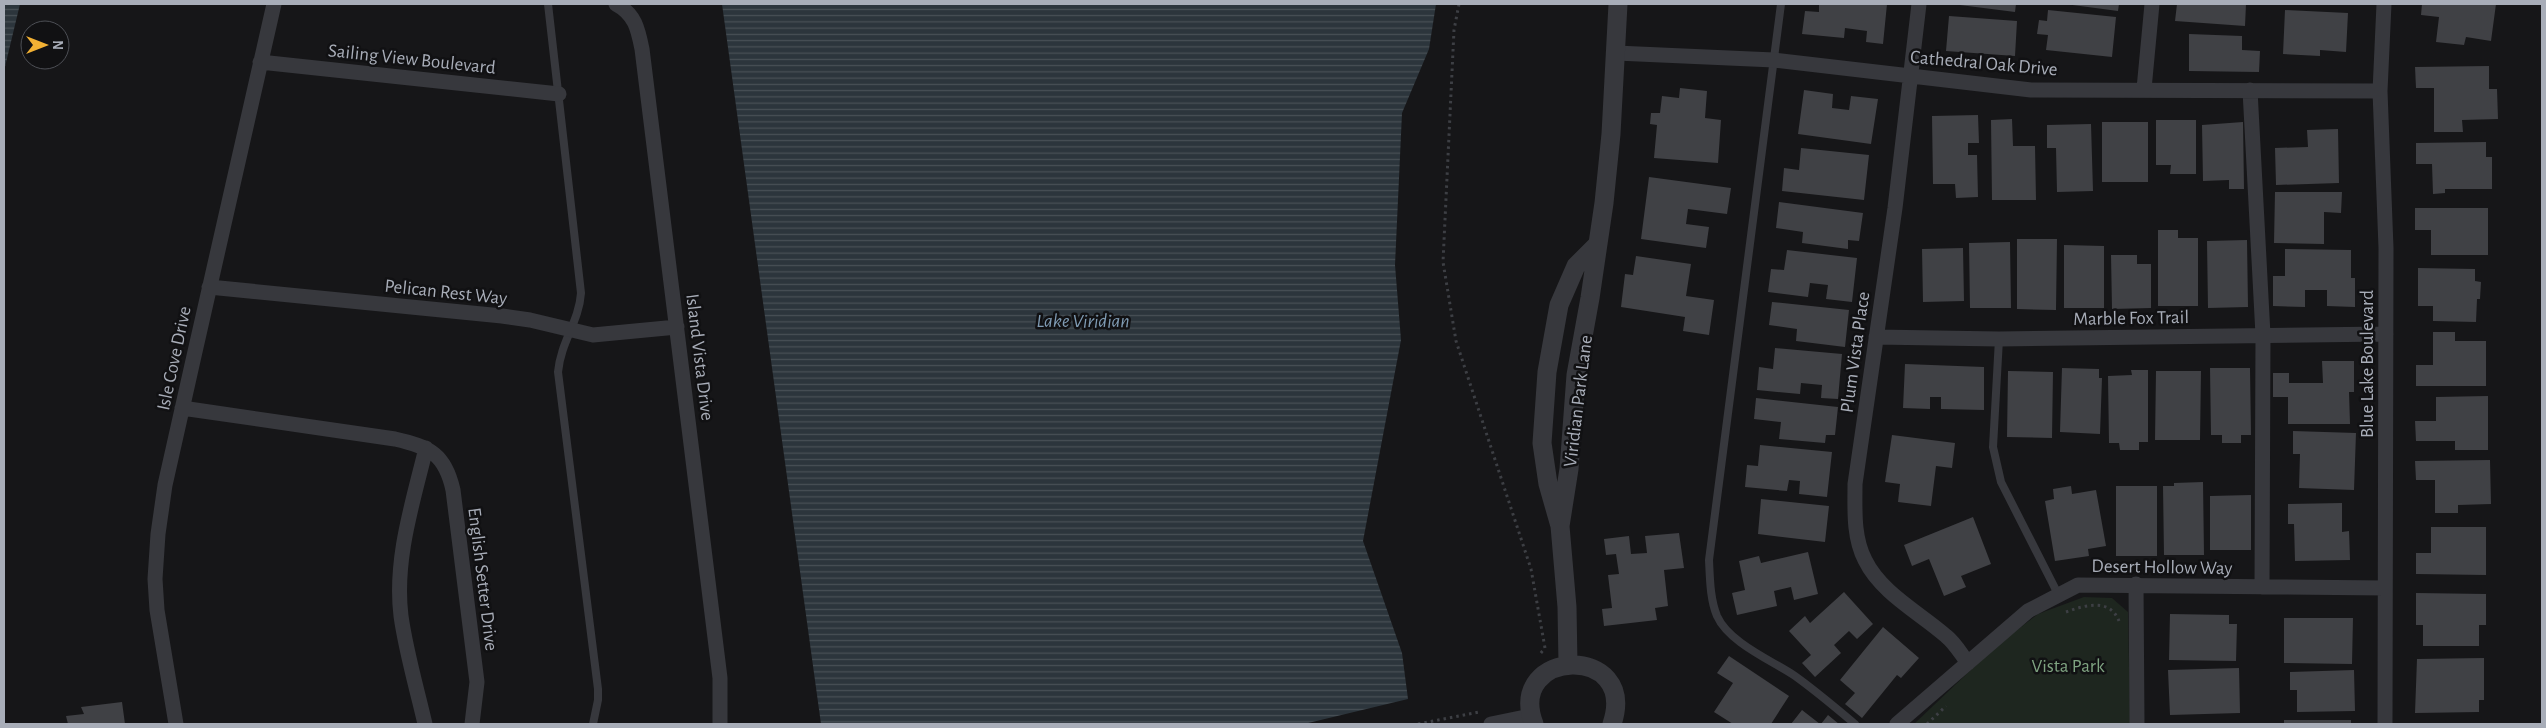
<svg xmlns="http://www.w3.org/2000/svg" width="2546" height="728" viewBox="0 0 2546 728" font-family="'Alegreya Sans',sans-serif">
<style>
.green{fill:#1e261f}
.water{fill:url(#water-rules)}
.building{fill:#404145}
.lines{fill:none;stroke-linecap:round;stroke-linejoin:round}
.path{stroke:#3d3f44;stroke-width:3;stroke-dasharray:2.5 4;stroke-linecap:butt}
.service{stroke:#37383d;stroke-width:8}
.minor{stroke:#37383d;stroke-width:15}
.tertiary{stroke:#37383d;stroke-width:19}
.labels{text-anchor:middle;stroke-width:5;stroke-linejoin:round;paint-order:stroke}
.street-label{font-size:19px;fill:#a8adb8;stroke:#111113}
.park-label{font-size:19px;fill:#7fa381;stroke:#111113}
.water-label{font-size:20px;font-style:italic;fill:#7f9bb3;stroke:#111113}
</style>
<defs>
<pattern id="water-rules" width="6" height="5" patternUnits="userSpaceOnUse" patternTransform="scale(1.25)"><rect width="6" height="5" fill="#2c353c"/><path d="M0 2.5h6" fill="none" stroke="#485056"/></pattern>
</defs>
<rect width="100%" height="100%" fill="#161618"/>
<path class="green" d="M2084,597l28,1 16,14 2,112h-216l81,-77 43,-33z"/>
<path class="water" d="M4,4h16l-16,67z
M722,4h714l-7,45 -27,64 -7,152 6,75 -38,201 39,112 6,46 -104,25h-483z"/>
<path class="building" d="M1819,4h68l-4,40 -17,-2 1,-11 -22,-3 -1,10 -42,-4 3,-23 14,1z
M1952,4h64l-1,8z
M2065,4h54l-1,7z
M2177,4h69l-1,22 -70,-5z
M2422,4h74l-5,37 -25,-4 -2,8 -28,-3 3,-25 -18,-2z
M2048,10l68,7 -4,40 -66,-7 2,-15 -11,-1 2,-14 8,1z
M2285,10l63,3 -2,39 -26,-2v6l-37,-2z
M1949,16l68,5 -2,35 -69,-5z
M2189,34l53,2v14l18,1 -1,21 -70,-1z
M2489,66v23h8l1,30 -36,1 1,12h-29v-44h-18l-1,-21z
M1680,88l27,3 -2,27 16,2 -3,43 -64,-5 3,-33 -7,-1 1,-11h9l2,-17 17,2z
M1804,90l29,4 -1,14 17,2 2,-14 27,3 -7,45 -73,-10z
M1978,115l1,28h-11v12h9l1,42 -22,1 -1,-14h-22l-1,-68z
M2012,119l1,27h22l1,54h-44l-1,-80z
M2156,120h40v54h-26l1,-9h-15z
M2102,122h46v60h-46z
M2243,122l1,67h-15v-9l-26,1 -1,-56z
M2091,124l2,67 -36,1 -1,-44h-9v-23z
M2338,129l1,54 -63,2 -1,-37 33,-1 -1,-17z
M2486,142v15h6v32h-47v4l-12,1 -1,-30h-16v-21z
M1801,148l68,7 -5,45 -82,-9 2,-23 15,2z
M1649,177l82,11 -4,26 -39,-5 -2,15 23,3 -3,21 -65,-9z
M2275,192h67l-1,21 -17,-1v32l-50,-1z
M1779,202l84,11 -4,28 -11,-1v9l-46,-6 1,-11 -27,-4z
M2415,208h73v47h-57v-25h-16z
M2158,230h20v8h20v68h-40z
M2017,239h40l-1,71 -39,-1z
M2247,240l1,67 -40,1 -1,-67z
M2010,242l1,66h-41l-1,-65z
M2064,245l40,1v62h-40z
M1963,248l1,53 -41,1 -1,-53z
M2285,249l66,1v28h4v29l-28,-1v-16h-22v17l-32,-1v-30h12z
M1787,250l70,8 -5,44 -26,-3 2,-14 -18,-2 -2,14 -40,-5 3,-23 13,1z
M2111,255h26v9h14v44l-39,1z
M1636,256l55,8 -5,32 28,4 -5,35 -26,-4 2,-14 -64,-10 4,-33 8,1z
M2418,268l57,1v12l6,1 -1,17h-3l-1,23 -43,-1v-15h-15z
M1772,302l77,8 -4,37 -49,-6 1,-12 -28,-4z
M2433,332h22v9h31v45h-70v-21h17z
M1775,348l67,6 -4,45 -17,-1 1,-13 -21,-2 -1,11 -43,-4 2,-23 14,2z
M2322,361h32v31h-5l1,32h-62v-27h-15v-24h16v10h34z
M1905,364l79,3v43l-43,-1v-12h-11v12l-27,-1z
M2062,368l37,1v9h3l-2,56 -40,-2z
M2210,368h40l1,67h-10v8h-19v-8h-11z
M2131,370h17v72h-9v8h-19l-1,-7h-10l-1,-67 24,-1z
M2008,371l45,1 -1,66 -45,-1z
M2156,371h45l-1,69h-45z
M2488,396v54h-33v-9h-39l-1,-20h21v-24z
M1756,398l82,9 -3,28h-9l-1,8 -46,-4 2,-17 -27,-3z
M2293,431l63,2 -2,57 -55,-2 1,-34h-7z
M1892,435l63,8 -3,25 -16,-2 -5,40 -33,-4 2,-18 -15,-2z
M1760,445l72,7 -5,45 -28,-3 1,-13 -11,-1 -2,11 -42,-4 2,-22 11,1z
M2490,460l1,44 -33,1v8h-23v-33h-19l-1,-19z
M2203,482l1,73h-40l-1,-69h11v-3z
M2071,486l1,8 24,-4 10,56 -18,3 1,7 -34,5 -10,-60 9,-2 -1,-10z
M2116,486h41v70h-41z
M2251,495v55h-41v-54z
M1761,499l68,7 -4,36 -67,-8z
M2342,503v29l7,-1 1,29 -55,1 -1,-37h-6v-20z
M1973,517l18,47 -30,12 5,11 -22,9 -15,-37 -17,7 -8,-21z
M2431,527h55v48l-70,-1v-21h15z
M1679,533l5,35 -20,2 4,36 -13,2 2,12 -53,6 -2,-17 10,-1 -4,-33 11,-1 -3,-20 -10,1 -2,-16 25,-3 2,18 16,-1 -2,-17z
M1808,552l10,42 -24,6 -3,-13 -17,4 3,15 -40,9 -5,-22 13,-3 -6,-29 20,-5 2,7z
M1844,592l29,32 -16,15 -8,-8 -15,14 7,8 -26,24 -13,-14 9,-8 -22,-24 16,-15 5,7z
M2416,593l70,1v31h-7v21h-56v-21h-7z
M2170,614l59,1v9h8l-1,37 -67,-1z
M2284,618h69l-1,46 -68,-1z
M1883,627l36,31 -18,20 -4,-3 -35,43 -17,-14 10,-11 -15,-13z
M1729,656l60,40 -18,28h-38l-19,-12 19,-29 -16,-10z
M2484,658v42h-5v12l-64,1 2,-54z
M2239,668l1,45 -70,2 -2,-45z
M2354,670l1,41 -58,1v-22h-7v-18z
M122,702l3,22h-57l-2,-8 18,-2 -3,-7z
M1802,710l18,14h-29z
M1828,715l11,9h-18z
M2284,720h67v4h-67z"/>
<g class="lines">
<path class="path" d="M1459,4l-5,26 -11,232 13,79 75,228 14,79 -5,6
M2066,612c19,-7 44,-14 53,9
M1418,724l61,-12
M1927,724l19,-18"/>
<path class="service" d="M548,4l33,289c-2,29 -20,48 -23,79l40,317v11l-5,24
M1781,4l-72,556c1,19 1,39 8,56 12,27 56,45 78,60 21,15 41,32 60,48
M1999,339l-6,108 8,35 57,112"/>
<path class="minor" d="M616,4c19,10 22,25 26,45l78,629v46
M1919,4l-24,204 -40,276c0,25 -2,53 10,76 16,33 55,53 81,76 9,7 15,18 22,27
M2384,4l-4,87 6,157 -1,476
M1616,53l158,7 257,30 349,1
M260,62l299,32
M2144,89l8,-85
M2250,90l13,245 -1,252
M209,287l293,29 28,4 63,15 84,-8
M1876,337l123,2 387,-5
M182,408l213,31c35,8 50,15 58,51l24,192 -5,42
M2136,584l1,140
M176,724l-19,-114 -2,-31 3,-45 7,-49 29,-129 80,-352
M425,724c-8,-35 -19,-72 -24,-108 -7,-57 12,-114 25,-168
M1491,724l40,-8
M1897,724l131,-113 50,-26 307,3"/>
<path class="tertiary" d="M1560,526l9,-57 7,-94 14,-77 14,-95 7,-69 7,-130
M1568,664l-1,-57 -7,-81 -12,-42 -6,-41 5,-71 12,-67 17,-39 20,-20
M1534,724c-29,-76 105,-81 78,0"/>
</g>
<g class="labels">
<g class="street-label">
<text transform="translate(412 58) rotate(6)" y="7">Sailing View Boulevard</text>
<text transform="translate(1984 62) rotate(5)" y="7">Cathedral Oak Drive</text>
<text transform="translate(446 291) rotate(6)" y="7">Pelican Rest Way</text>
<text transform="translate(2131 317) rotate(-1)" y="7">Marble Fox Trail</text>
<text transform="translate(1854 352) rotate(-82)" y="7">Plum Vista Place</text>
<text transform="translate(701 357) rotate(83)" y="7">Island Vista Drive</text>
<text transform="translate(173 358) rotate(-78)" y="7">Isle Cove Drive</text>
<text transform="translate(2366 364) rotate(-90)" y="7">Blue Lake Boulevard</text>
<text transform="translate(1577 401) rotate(-83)" y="7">Viridian Park Lane</text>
<text transform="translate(2162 566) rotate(1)" y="7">Desert Hollow Way</text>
<text transform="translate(484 579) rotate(83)" y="7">English Setter Drive</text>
</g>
<g class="park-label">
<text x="2068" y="672">Vista Park</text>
</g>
<g class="water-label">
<text x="1083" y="327">Lake Viridian</text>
</g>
</g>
<rect width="2546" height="728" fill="none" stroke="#a8adb8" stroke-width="10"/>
<g transform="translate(45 45) rotate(90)"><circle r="24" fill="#111113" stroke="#4d4f55"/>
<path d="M0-4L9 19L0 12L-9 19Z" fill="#f2b134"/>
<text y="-8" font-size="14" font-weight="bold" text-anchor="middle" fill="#a8adb8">N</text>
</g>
</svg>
